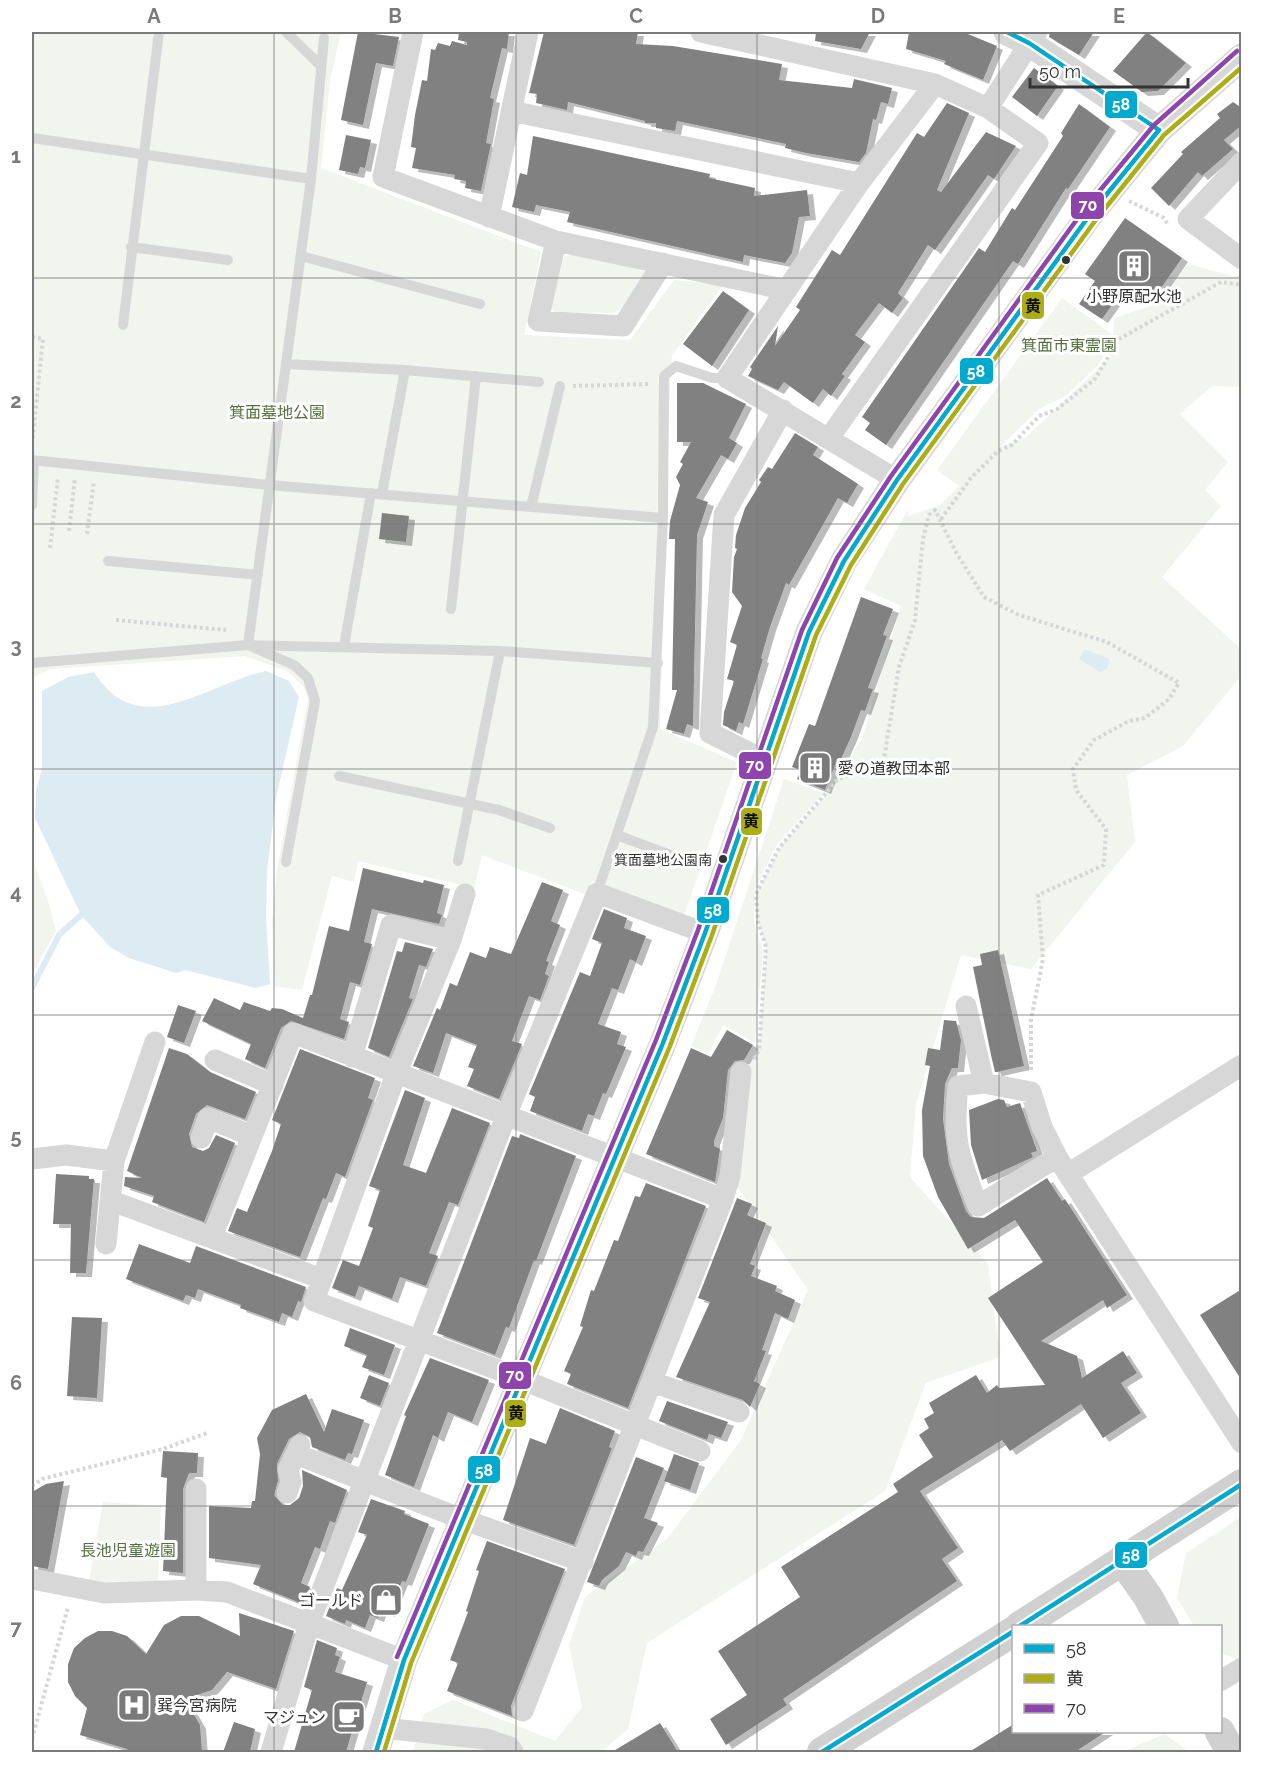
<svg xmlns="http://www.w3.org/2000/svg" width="1273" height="1784" viewBox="0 0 1273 1784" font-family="Raleway,'Noto Sans JP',sans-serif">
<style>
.green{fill:#f1f5ed;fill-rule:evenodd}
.water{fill:#ddebf3}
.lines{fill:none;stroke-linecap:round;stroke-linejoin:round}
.stream{stroke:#ddebf3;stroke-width:6}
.building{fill:#818181;filter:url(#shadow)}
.path{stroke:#d6d6d6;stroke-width:4;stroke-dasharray:3 3;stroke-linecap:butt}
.service{stroke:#d7d7d7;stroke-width:10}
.minor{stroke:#d7d7d7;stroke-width:21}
.tertiary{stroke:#d7d7d7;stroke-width:27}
.secondary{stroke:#d0d0d0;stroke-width:30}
.bus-1-casing{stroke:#fff;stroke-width:9}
.bus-2-casing{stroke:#fff;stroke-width:9}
.bus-3-casing{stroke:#fff;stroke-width:9}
.bus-1{stroke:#00a9ce;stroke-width:4.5}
.bus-2{stroke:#adad14;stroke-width:4.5}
.bus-3{stroke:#8e44ad;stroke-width:4.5}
.grid{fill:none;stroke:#7a7a7a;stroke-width:1.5;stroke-opacity:0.55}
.bus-dot{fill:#333;stroke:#fff;stroke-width:2}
.labels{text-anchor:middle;stroke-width:6;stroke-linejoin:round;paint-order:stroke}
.bus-label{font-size:14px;fill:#333;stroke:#fff;text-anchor:end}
.poi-label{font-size:16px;fill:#333;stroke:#fff;text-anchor:start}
.park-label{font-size:16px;fill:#56703f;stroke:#fff}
.line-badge{stroke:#fff;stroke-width:2}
.badge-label{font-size:16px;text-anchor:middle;font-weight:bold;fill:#fff}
.pale-badge-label{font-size:16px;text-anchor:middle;font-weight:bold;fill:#111}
.neatline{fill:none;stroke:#7a7a7a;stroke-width:2}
.grid-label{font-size:20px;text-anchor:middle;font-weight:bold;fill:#7a7a7a}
</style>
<defs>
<filter id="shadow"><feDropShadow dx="6" dy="4" stdDeviation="0" flood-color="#0004"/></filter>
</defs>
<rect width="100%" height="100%" fill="#fff"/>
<path class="green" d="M32,32h309l-11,49 -9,87 220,84 -17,83 106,5 44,-60 49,5 -51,71 -2,27 -10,346 77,33 -53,154 -92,-35 -5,14 -105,-40 -8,33 -116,-27 -4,21 -22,-6 -30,114 -28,-4 -2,-66 5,-50 31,-172 -5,-12 -16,-15 -42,-15 -195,13 -18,9z
M572,254l64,14 10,5 -25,36 -8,4 -58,-1 -4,-5 13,-50z
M1189,264l42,12h10v111l-29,-1 -32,28 48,48 -23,28 16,16 -59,71 79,72v27l-58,70 -56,29 8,67 -104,127 -70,-14 -45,149 -6,73 78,87 12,93 -74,26 -41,108 -238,152 -19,86 -27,23h-188l11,-38 29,-14 102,41 27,-34 -13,-62 16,-48 82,-58 74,-99 67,-150 -78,-114 11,-104 10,-9 8,-13 7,-103 -8,-25 -2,-28 23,-46 47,-53 36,-56 39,-133 -37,-17 44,-80v7l32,-11 19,-19 -22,-16 125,-172 51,37 1,-17 39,-13zM1113,336l-1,20 -86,81 -26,10 39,-38 27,-13 34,-33z
M784,779l39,14 -47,53 -22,46v30l9,28 -8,93 -32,-18 -15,29 -17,-8 25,-61z
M32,858l16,43 8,30 -24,44z
M103,1502l58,4 -3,75 -69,1z
M1241,1517v140l-4,2 -16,-6 -1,-27h-26l-17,-28 9,-45z
M1165,1734l24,18h-67z"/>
<path class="water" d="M1085,649l25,10 -3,10 -7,3 -21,-13z
M266,671l23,10 10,16 -23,101 -9,73 -1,48 4,65 -14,4 -71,-18 -9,3 -47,-15 -19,-11 -29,-32 -46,-97 1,-27 6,-23v-77l26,-14 26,-5c45,72 112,12 172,-1z"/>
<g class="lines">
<path class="stream" d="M32,988l27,-53 22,-20"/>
</g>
<path class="building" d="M358,32l41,5 -6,29 -17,-3 -13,62 -22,-5z
M459,32h50l-2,17 -5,-1 -12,50 4,1 -8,44 5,1 -10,47 -16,-3 1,-7 -12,-2 1,-4 -43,-7 4,-20 -5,-1 4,-32 7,-35 5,1 4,-32 4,1 3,-7 12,3 2,-5 15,4v-3l-9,-2z
M544,32h94l-2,12 37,2 109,18 -3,16 73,8 2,-9 38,9 -4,16 -7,-2 -5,18 -3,-1 -7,34 -7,9 -53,-9 -21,-5 1,-4 -109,-23 -2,10 -19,-3v-5h-11v-2l-77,-19 -1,8 -31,-7 1,-9 -8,-1z
M816,32h54l-9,17 -46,-8z
M909,32h54l34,14 -14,34 -39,-16 2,-3 -40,-12z
M1050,32h44l-15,23 -30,-18z
M1147,32l39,31 -28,28 -16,1 -29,-21z
M1034,68l24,18 -21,30 -25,-19z
M1233,102l9,6v17l-18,15 9,9 -31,27 -4,-4 -29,34 -18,-18 32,-34 -2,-2 39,-34 -3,-4z
M947,103l22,10 -32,77 4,2 45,-60 30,14 -22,33 -6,-4 -53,75 -7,-5 -30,48 5,5 -11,15 -13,-10 -24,32 10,7 -23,32 3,2 -14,20 -8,-7 -10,14 -29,-21 -6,8 -30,-14 4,-7 -2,-2 28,-41 -3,20 25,-36 -4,-3 36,-57 8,5 77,-122 7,4z
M1079,104l31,23 -42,62 -2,-1 -48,76 -5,-3 -127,184 -21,-15 5,-7 -8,-6 117,-169 6,4 27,-44 3,2 48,-74 -2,-3z
M346,135l25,5 -6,28 -5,-1 -2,7 -19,-4z
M533,136l177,38 -1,4 46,10 -1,8 53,-6 3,26 -11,1 -7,36 -7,10 -41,-8 -1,7 -176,-40 3,-10 -34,-7 -2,7 -22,-5 8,-34 7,2z
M1125,218l57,40 -28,40 -39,3 -13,18 -23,-15 16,-23 -10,-7z
M723,291l26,19 -37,56 -29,-22z
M677,383h26l43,21 -17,34 8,5 -9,16 -7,-4 -25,43 12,4 -11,33 -4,191 -6,-2 -3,10 -18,-5 11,-39h-5l3,-151h-6l1,-18 10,-36 -4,-8 7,-13 -3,-2 11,-20h-14z
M795,433l23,14 -5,8 45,29 -11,19 -9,-5 -49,87 -3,-2 -16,44 -9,31 2,1 -20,65 -4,-2 -3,9 -13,-6 1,-13 10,-31 -7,-2 10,-34 -7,-3 12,-36 -10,-14 2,-35 3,-8 -2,-1 1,-13 9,-27 16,-26 -2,-2 9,-13 4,2z
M382,513l27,3 -3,26 -27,-3z
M861,597l32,12 -10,26 4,1 -19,52 5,1 -8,22 -4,-1 -10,27 -10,22 -3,-1 -13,32 -28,-11 4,-9 -9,-3 17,-43 6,2z
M363,868l60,15 1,-3 20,5 -7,28 5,2 -3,9 -67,-15 -8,33 8,2 -12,41 -10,-3 -10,37 9,3 -5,17 -53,-18 -10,7 -16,40 -20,-9 6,-15 -49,-23 12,-23 26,12 4,-8 26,9 2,-3 10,1 21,9 7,-23h2l17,-69 20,5z
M542,882l21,8 -12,31 9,4 -14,36 3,1 -4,12 4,2 -9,24 -11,-4 -17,45 10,3 -23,55 -32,-13 7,-17 -6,-2 9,-22 -31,-12 -13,40 -20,-7 24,-58 3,2 10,-27 7,3 13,-34 16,6 4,-11 21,7z
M604,909l23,9 -3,10 22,8 -10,26 -6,-3 -12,31 -6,-2 -14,36 23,8 -4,12 9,3 -20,47 -3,-1 -9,23 -6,-2 -6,17 -52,-20 5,-14 -6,-3 51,-122 10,4 12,-33 -10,-4z
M405,942l28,7 -7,18 -7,-2 -10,33 4,1 -24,58 -21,-9 29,-97 5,1z
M998,950l26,116 -27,6h-2l-4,-17 -18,-88 9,-2 -2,-11z
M178,1005l18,6 -12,32 -17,-6z
M944,1020l12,1 5,19 -3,28h-6l-7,16 -2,35 6,45 17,47 5,6 13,1 63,-40 15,23 3,-2 62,96 -20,13 -4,-8 -62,41 36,15 5,22 41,-27 14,22 -16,10 20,30 -38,25 -22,-34 -71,47 -8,-11 -82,51 38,57 -16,11 15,22 -174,118 4,6 -61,40 -16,-26 37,-24 -29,-44 82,-54 -19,-30 117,-75 -5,-8 40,-27 -14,-22 10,-7 -5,-9 10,-6 -5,-10 47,-28 11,18 10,-8 2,3 46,-3 -57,-87 55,-36 -28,-42 -47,29 -30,-52 -15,-41 -1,-46 8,-44 -5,-1 3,-17 12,2z
M727,1030l26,15 -9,15 -9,1 -7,9 -5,48 -9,23v5l6,3 -5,33 -69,-28 45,-106 20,9z
M169,1048l18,6 23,18 46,20 -11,27 -38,-14 -11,9 -7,20 3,13 11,4 6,-3 7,-13 19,8 -31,79 -52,-20 2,-6 -30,-10 1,-9 17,1 -15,-7z
M300,1049l75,29 -7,20 5,2 -28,77 -9,-4 -10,26 -3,-1 -23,59 -72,-26 9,-23 10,4 25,-61 9,-27 -9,-4z
M405,1090l20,8 -22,67 23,8 26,-65 38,15 -32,82 -9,-3 -20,51 9,3 -12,30 -26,-9 -8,22 -33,-13 -4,11 -23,-9 11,-28 16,6 14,-38 -5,-2 12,-36 -11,-4z
M998,1099l6,1 3,7 13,-4 17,48 -6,2 2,4 -4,2 -47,21 -11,-35 -2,-35z
M520,1134l56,22 -40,105 -2,-1 -25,68 -3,-1 -11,28 -58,-22 75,-197 7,2z
M56,1174l33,2v3h5l-8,94h-16l1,-49h-18z
M646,1183l60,23 -78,202 -61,-24 4,-10 -7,-3 19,-44 -3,-1 11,-36 3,1 20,-51 4,1 17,-45 5,1z
M737,1198l15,6 -5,11 19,8 -16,41 5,2 -4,10 26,10 -2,5 20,9 -7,19 -13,-6 -13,37 4,1 -12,30 6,3 -10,23 -7,-7 -67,-23 34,-75 -12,-4z
M139,1244l51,19 6,-17 110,41 -5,15 -3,-1 -6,16 -10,-4 -3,9 -39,-14 1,-3 -43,-16 -3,9 -9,-3 -3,6 -57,-22z
M1242,1289v92l-42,-66z
M72,1317l30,1 -5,80 -30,-2z
M350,1328l45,17 -11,30 -22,-8 5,-12 -23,-9z
M430,1358l59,22 -17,42 -24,-10 -10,26 -5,-3 -19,52 -29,-12 21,-59 -2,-1z
M369,1375l20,8 -9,23 -20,-8z
M306,1394l18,38 8,-23 32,11 -12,34 -4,-1 -3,7 -33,-13 -2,-10 -10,-5 -11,7 -12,25 1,17 -4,14 9,10h7l9,-7 4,-12 -1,-16 45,20 -12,33 -5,-2 -10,28 -5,-2 -14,36 9,4 -7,17 -50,-20 8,-19 -52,-7v-52l42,2 1,-7h3l5,-47 -3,-16 15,-28z
M667,1401l61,21 -7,16 -12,-4 -2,6 -48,-19z
M560,1408l55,23 -6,16 3,1 -38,97 -71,-25 27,-82 16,6z
M163,1451l35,2 -1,20h-8l-6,16v84l-20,-2 4,-93 -6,-1z
M674,1454l25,9 -9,27 -26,-9z
M636,1457l28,11 -20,50 14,5 -15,29 -5,-1 -2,5 -10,-4 -7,14 -17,14 -3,6 -12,-4z
M64,1481l-16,88 -16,-3v-74l14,-8z
M371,1499l34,12 -1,3 25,10 -23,58 -4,-1 -13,32 -8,-3 -3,8 -8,-3 -5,13 -19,-8 -1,4 -19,-8 11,-28 5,2 25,-55 -9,-3z
M487,1541l78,28 -54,137 1,10 -65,-25 11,-28 -8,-3 18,-48 -2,-1 13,-40 -3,-1z
M239,1613l55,18 -18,58 -49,-17 -15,18 -27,9 15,26 2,27h-74l-1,-3 -47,-14 7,-27 -12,-12 -7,-14v-18l6,-16 11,-10 13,-7h14l15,5 19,18 18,-29 17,-9h18l41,20z
M317,1640l20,8 -2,7 5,2 -5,15 32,10 -21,70h-52l18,-62 -8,-3z
M234,1722l21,7 -5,23h-27z
M660,1723l18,29h-66z
M1014,1724v7h93l-32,21h-106z"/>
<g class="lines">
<path class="path" d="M1129,201l35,17 4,7
M32,337l11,2 -11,106
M573,386l76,-2
M941,519l30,-41 27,-27 14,-6 27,-29 18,-7 38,-30 24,-40 102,-57 21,3
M69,531l6,-53
M87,534l7,-53
M50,548l8,-71
M116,620l110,10
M754,1059l5,-9 7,-103 -8,-25 -2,-28 23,-46 59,-69 45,-14 16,-98 16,-47 8,-81 6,-24 6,-5 22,44 27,43 35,18 88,27 72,41 -10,16 -24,19 -16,3 -35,19 -21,29 3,21 30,39 -2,36 -66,30 5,64 -12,61v52
M32,1486l10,-7 121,-30 44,-16
M32,1739l36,-132"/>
<path class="service" d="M286,32l35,34
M32,138l279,41
M131,247l97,13
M301,256l179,48
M123,325l36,-293
M286,364l119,6 134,12
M32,460l237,25 394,33
M382,494l23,-124
M32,505l2,-45
M531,507l29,-121
M108,561l150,14
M451,609l25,-233
M344,646l27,-153
M32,663l216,-18 252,6 158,12
M339,776l160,34 51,18
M617,835l77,29
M458,861l42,-210
M286,862l29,-161 -7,-23 -14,-13 -46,-20 63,-466 13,-141
M597,893l56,-166 10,-209 1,-142 12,-10 36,12h15"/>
<path class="minor" d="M413,32l-30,145 173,64 231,49
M701,32l234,52 53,24 50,35 -209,295
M988,108l49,-76
M511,111l348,72
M1242,162l-54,57 54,40
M489,217l39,-185
M556,241l-18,80 85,5 40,-63
M897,480l-170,-102 132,-195 76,-99
M764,760l-54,-27 14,-218 59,-105
M451,940l14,-46
M966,1006l18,77
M352,1057l39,-132 60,15 -55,134 -82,227 187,70 199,80
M215,1060l58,25
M201,1138l7,-20 44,18
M1057,1157l-79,49c-19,-48 -26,-67 -20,-120l26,-3 47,9 11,35 15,30 185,286
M32,1159l34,-4 48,6
M1068,1174l174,-109
M112,1201l210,78
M212,1237l81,-204 430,166
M106,1244l8,-83 41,-119
M652,1382l87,30
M296,1454l166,65 121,43
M287,1493l4,-11 -3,-12 12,-25
M32,1579l72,14 92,-3 31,2 177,68
M196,1590v-101
M1220,1681l22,-13
M523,1711l200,-512 7,-23 11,-104
M383,1728l103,11 24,8 3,5
M271,1752l38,-128 197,-508 91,-223 108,40"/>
<path class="tertiary" d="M1007,32l22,11 130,87
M376,1752l28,-92 259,-617 42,-110 104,-301 35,-71 53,-81 192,-264 70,-86 83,-73"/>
<path class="secondary" d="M1122,1560l26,37 16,29
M1020,1626l222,-142
M1220,1732l11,20
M822,1752l192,-121"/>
<defs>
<path id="bus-1" d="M1007,32l22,11 130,87
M1020,1626l222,-142
M376,1752l28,-92 259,-617 42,-110 104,-301 35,-71 53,-81 192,-264 70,-86
M822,1752l192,-121"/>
<path id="bus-2" d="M384,1752l27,-89 259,-617 42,-111 104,-300 35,-70 52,-81 192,-263 69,-86 78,-68"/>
<path id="bus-3" d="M397,1657l259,-617 42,-110 104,-300 35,-72 54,-82 192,-265 71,-86 83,-74"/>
</defs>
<use href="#bus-1" class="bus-1-casing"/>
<use href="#bus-2" class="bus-2-casing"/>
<use href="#bus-3" class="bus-3-casing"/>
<use href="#bus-1" class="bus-1"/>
<use href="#bus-2" class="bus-2"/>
<use href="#bus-3" class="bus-3"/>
</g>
<path class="grid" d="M274,32v1720M516,32v1720M757,32v1720M999,32v1720M32,278h1210M32,524h1210M32,769h1210M32,1015h1210M32,1260h1210M32,1506h1210"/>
<defs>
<symbol id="building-square" viewBox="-11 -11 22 22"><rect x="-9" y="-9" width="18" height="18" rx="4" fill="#7a7a7a" stroke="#fff"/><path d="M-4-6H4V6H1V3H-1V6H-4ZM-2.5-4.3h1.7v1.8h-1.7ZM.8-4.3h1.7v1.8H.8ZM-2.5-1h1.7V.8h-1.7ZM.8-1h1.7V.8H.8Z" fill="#fff"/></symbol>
<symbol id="shop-square" viewBox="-11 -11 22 22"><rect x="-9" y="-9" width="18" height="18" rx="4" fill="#7a7a7a" stroke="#fff"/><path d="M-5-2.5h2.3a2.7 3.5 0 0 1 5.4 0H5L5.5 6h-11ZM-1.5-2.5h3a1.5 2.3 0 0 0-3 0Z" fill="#fff"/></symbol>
<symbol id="hospital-square" viewBox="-11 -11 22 22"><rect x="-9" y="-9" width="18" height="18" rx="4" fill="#7a7a7a" stroke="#fff"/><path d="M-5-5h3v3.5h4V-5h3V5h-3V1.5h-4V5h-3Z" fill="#fff"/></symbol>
<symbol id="cafe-square" viewBox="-11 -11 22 22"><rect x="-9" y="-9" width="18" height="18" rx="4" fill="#7a7a7a" stroke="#fff"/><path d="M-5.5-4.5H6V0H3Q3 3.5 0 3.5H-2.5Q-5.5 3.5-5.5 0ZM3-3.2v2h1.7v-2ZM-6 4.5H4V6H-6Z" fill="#fff"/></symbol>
</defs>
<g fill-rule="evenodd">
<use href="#building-square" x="1115" y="247" width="38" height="38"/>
<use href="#building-square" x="796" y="749" width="38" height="38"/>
<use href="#shop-square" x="367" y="1581" width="38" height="38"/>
<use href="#hospital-square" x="115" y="1686" width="38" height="38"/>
<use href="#cafe-square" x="330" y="1698" width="38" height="38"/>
</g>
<g class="bus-dot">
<circle cx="1066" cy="260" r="5"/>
<circle cx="723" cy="859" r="5"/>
</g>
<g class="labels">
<g class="bus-label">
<text x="712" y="865">箕面墓地公園南</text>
</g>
<g class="poi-label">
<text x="1134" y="302" text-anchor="middle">小野原配水池</text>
<text x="838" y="774">愛の道教団本部</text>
<text x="363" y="1606" text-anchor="end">ゴールド</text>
<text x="157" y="1711">巽今宮病院</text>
<text x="326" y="1723" text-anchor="end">マジュン</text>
</g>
<g class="park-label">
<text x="1069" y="351">箕面市東霊園</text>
<text x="277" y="418">箕面墓地公園</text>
<text x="128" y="1556">長池児童遊園</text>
</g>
</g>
<g class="line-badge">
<rect x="1104" y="90" width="34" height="29" rx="6" fill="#00a9ce"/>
<rect x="1070" y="191" width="35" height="29" rx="6" fill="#8e44ad"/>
<rect x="1021" y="291" width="24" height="29" rx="6" fill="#adad14"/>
<rect x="959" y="357" width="35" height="28" rx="6" fill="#00a9ce"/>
<rect x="738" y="751" width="34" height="29" rx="6" fill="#8e44ad"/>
<rect x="740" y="807" width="23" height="29" rx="6" fill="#adad14"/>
<rect x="696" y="896" width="34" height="28" rx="6" fill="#00a9ce"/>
<rect x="498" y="1361" width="34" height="29" rx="6" fill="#8e44ad"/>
<rect x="504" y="1399" width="23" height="29" rx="6" fill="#adad14"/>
<rect x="467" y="1455" width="34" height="29" rx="6" fill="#00a9ce"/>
<rect x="1114" y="1541" width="34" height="28" rx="6" fill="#00a9ce"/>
</g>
<g class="badge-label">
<text x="1121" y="110">58</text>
<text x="1088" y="211">70</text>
<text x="976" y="377">58</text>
<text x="755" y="771">70</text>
<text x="713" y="916">58</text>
<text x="515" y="1381">70</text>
<text x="484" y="1476">58</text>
<text x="1131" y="1561">58</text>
</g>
<g class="pale-badge-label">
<text x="1033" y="312">黄</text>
<text x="751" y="827">黄</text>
<text x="516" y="1419">黄</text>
</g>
<rect width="1273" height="1784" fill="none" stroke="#ffffff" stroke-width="66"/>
<rect x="1012" y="1625" width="210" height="108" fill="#ffffff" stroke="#adadad" stroke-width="1.5"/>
<rect x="1024" y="1644" width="30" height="9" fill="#00a9ce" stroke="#adadad" stroke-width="1.5"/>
<text x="1066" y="1655" font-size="18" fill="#333333">58</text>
<rect x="1024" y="1674" width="30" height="9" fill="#adad14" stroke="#adadad" stroke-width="1.5"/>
<text x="1066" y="1685" font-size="18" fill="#333333">黄</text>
<rect x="1024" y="1704" width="30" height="9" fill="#8e44ad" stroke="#adadad" stroke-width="1.5"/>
<text x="1066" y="1715" font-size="18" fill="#333333">70</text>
<path d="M1030 78v9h158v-9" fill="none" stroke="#333333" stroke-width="3"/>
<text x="1039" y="78" font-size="18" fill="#333333" stroke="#ffffff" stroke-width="4.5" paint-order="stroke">50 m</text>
<rect x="33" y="33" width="1207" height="1718" class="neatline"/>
<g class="grid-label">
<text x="154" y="23">A</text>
<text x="395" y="23">B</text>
<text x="636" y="23">C</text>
<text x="878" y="23">D</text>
<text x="1119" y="23">E</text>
<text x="16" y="163">1</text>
<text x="16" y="408">2</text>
<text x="16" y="653">3</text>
<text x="16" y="899">4</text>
<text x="16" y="1144">5</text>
<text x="16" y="1390">6</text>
<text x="16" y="1635">7</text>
</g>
</svg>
